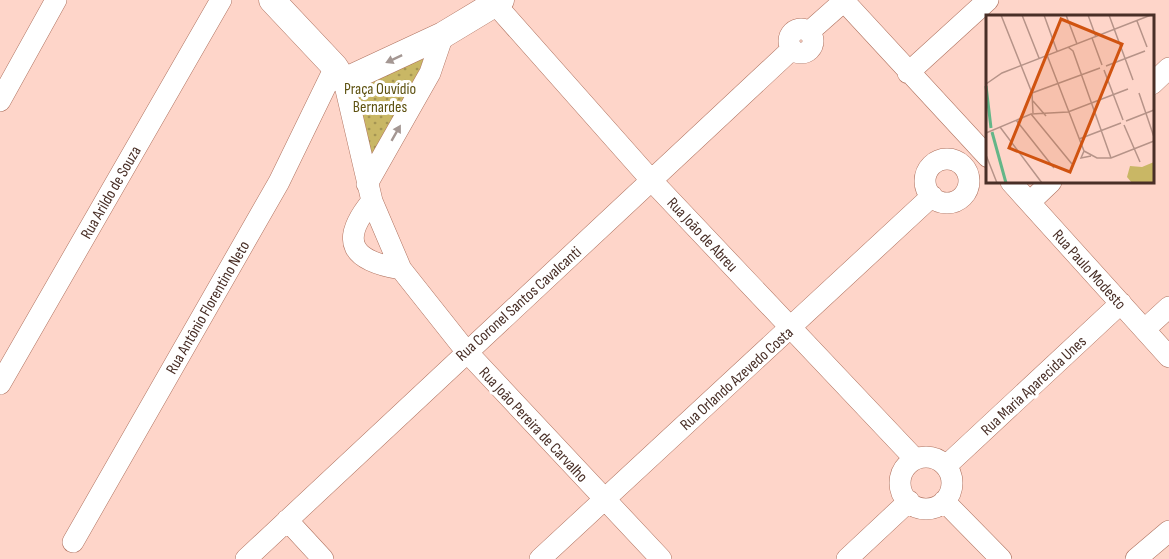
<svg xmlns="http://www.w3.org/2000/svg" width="1169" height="559" viewBox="0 0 1169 559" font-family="'Sofia Sans Condensed',sans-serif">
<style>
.grass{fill:url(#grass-dots)}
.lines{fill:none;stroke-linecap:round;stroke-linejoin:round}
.minor-casing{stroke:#af725f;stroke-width:22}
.tertiary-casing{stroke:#af725f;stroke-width:27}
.minor{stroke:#fff;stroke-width:21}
.tertiary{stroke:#fff;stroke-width:26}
.oneway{fill:#a49793}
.labels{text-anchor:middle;stroke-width:6;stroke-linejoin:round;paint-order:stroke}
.park-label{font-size:16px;fill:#5e5211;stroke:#fff}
.street-label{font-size:16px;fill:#492f27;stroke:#fff}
.inset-river{fill:none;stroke:#64b688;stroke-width:3}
.inset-road{fill:none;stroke:#b69388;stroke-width:1.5}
.view{fill:#d05310;fill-opacity:0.15;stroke:#d05310;stroke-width:3}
.inset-edge{fill:none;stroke:#492f27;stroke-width:3}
</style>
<defs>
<pattern id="grass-dots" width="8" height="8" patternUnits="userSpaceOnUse" patternTransform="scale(1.5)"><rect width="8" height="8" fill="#c9b765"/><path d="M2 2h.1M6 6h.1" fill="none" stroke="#a59553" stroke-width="1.8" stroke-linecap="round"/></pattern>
</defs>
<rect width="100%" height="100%" fill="#fed5c9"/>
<path class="grass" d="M433,47l-62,118 -20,-82z"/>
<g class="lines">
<defs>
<path id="minor" d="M843,0l145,157
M496,5l156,176 263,278
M789 41a12 12 0 1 1 24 0a12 12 0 1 1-24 0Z
M809,32l35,-31
M908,73l80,-73
M344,81l28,120 29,68 65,82 195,208
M1152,84l17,-16
M0,101l56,-101
M925 181a22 22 0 1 1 44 0a22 22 0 1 1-44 0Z
M1011,182l158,175
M367,184l63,-111 13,-38
M372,201c-34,41 -20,60 29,68
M1030,202l21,-20
M1145,329l24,-22
M0,384l221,-384
M900 483a26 26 0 1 1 52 0a26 26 0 1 1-52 0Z
M946,466l175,-163
M944,501l57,58
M287,520l36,39
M73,542l206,-360 56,-115
M246,559l546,-510
M540,559l392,-363
M847,559l62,-58
M1136,559l33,-28"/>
<path id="tertiary" d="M272,0l63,67 9,14 99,-46 58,-35"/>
</defs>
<use href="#minor" class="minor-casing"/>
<use href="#tertiary" class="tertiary-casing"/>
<use href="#minor" class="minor"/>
<use href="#tertiary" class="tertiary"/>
</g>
<defs><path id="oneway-solid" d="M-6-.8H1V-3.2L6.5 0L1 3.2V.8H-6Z" transform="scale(1.5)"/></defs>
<g class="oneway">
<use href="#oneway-solid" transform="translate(394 59) rotate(155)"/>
<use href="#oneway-solid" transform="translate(396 133) rotate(-60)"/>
</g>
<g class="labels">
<g class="park-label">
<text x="380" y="94">Praça Ouvídio<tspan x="380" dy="18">Bernardes</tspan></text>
</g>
<g class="street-label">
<text transform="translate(110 192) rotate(-60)" y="6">Rua Arildo de Souza</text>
<text transform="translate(703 234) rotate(47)" y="6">Rua João de Abreu</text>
<text transform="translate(1090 269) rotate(48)" y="6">Rua Paulo Modesto</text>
<text transform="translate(518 303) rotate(-42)" y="6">Rua Coronel Santos Cavalcanti</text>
<text transform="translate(207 307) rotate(-60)" y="6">Rua Antônio Florentino Neto</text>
<text transform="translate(736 378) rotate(-42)" y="6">Rua Orlando Azevedo Costa</text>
<text transform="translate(1033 385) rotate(-43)" y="6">Rua Maria Aparecida Unes</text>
<text transform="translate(534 424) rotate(47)" y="6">Rua João Pereira de Carvalho</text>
</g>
</g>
<g transform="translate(986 15)">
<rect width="168" height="168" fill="#fed5c9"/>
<path d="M168,147v21h-22l-5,-6 3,-11 12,1z" fill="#c9b765"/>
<path class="inset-river" d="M0,71l5,42M6,117l14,51"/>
<path class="inset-road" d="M15,0l31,78 1,20M36,0l17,43M58,0l13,36M80,0l11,29M102,0l8,22M123,0l24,65M151,6l10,26M106,23l10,27M82,32l5,4 38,107M61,40l37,96 -3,7 10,-2M120,51l39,-15M118,55l19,50M0,69l16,-11 149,-58M46,78l68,-25M153,78l15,44M47,86l13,15M45,99l41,50M30,105l38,48M140,106l28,-11M138,110l16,37M14,112l42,56M0,118l45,-19 37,-2 60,-23M93,124l42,-16M98,136l13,7h14l43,-17M0,140l11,28"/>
<path class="view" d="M75,4l61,25 -52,128 -61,-24z"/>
<rect width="168" height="168" class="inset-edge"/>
</g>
</svg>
